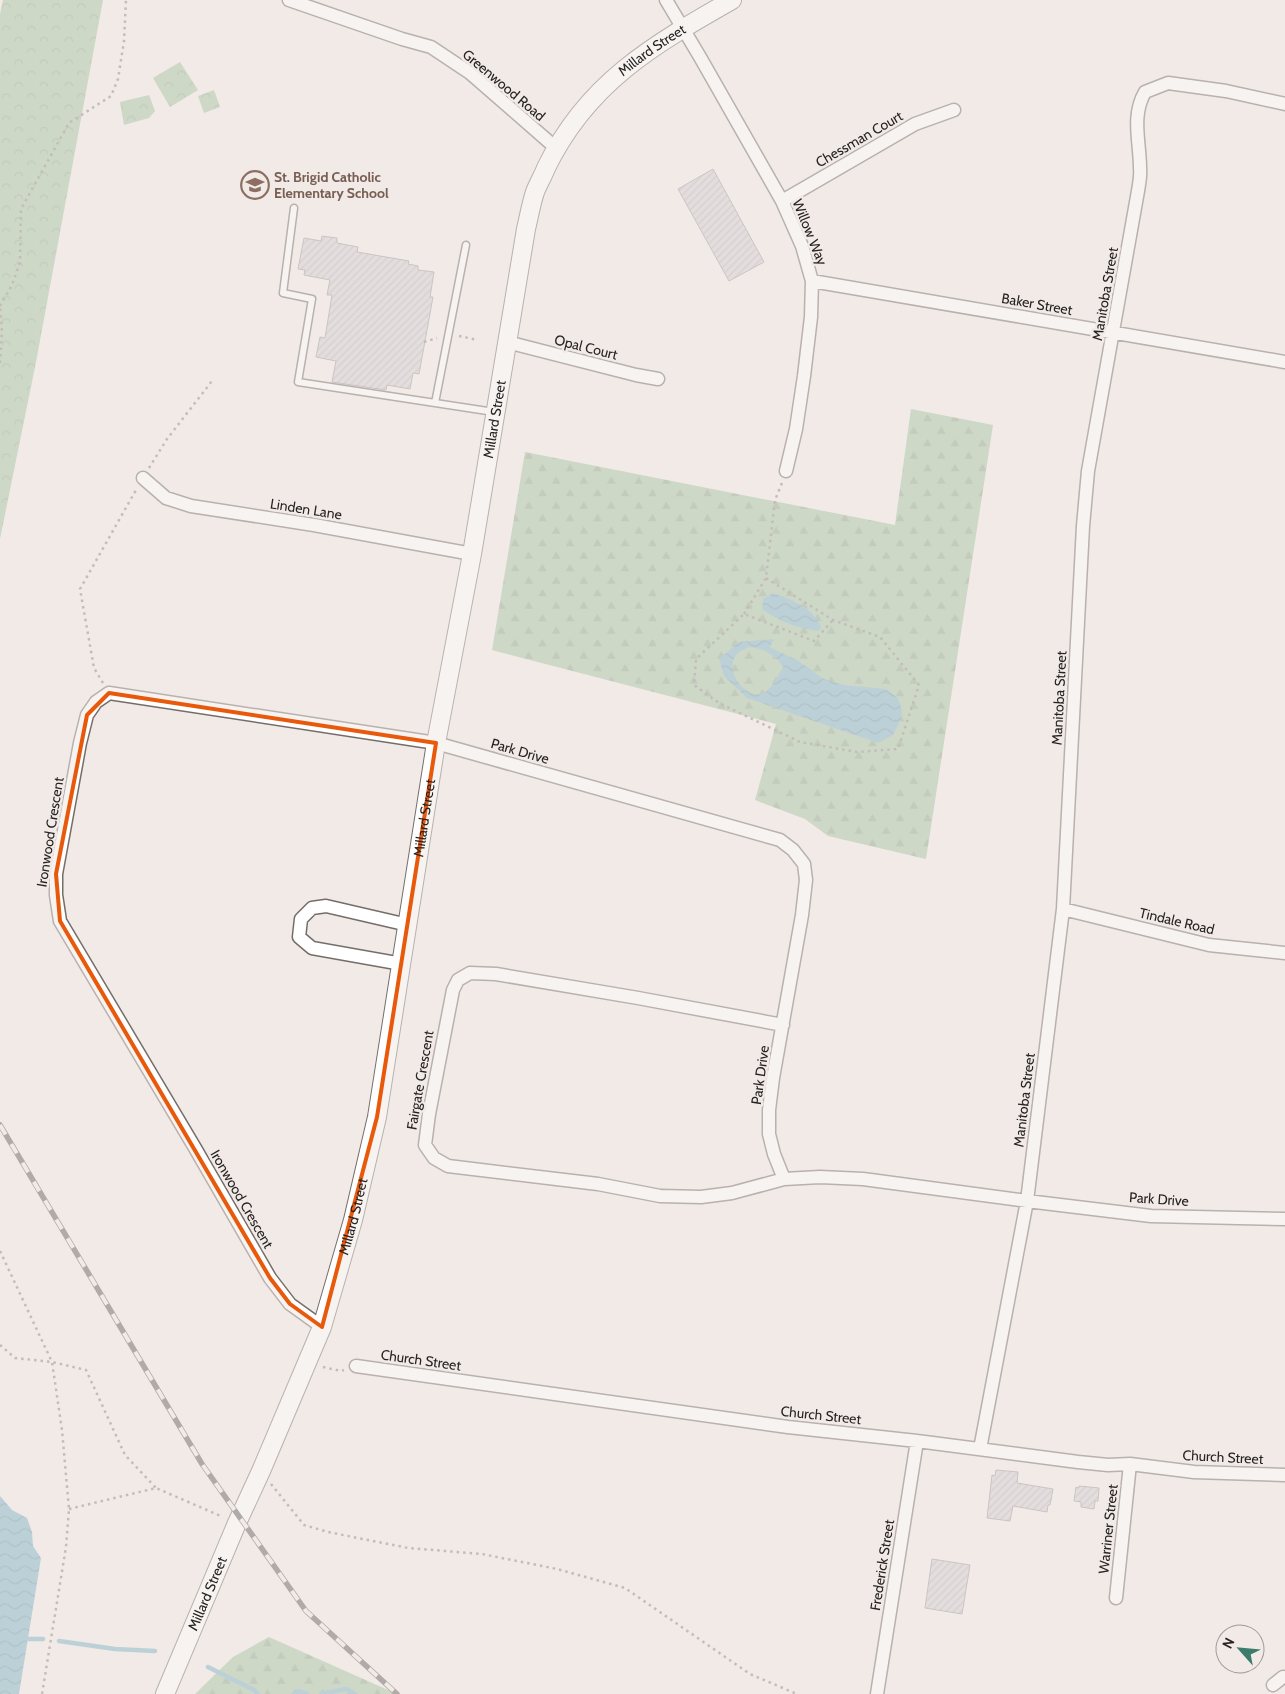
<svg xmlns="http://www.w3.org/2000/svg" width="1285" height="1694" viewBox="0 0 1285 1694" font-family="Cabin,sans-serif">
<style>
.forest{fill:url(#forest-firs)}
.park{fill:url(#park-crowns)}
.water{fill:url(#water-waves);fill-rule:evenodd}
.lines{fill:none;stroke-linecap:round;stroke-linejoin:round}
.stream{stroke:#7db4c5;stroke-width:4.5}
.building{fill:url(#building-hatch);stroke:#9d989d}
.lane-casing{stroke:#746e6a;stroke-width:9}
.street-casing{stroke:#746e6a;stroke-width:15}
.secondary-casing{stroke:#746e6a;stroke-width:20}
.path{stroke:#8d8886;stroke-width:2.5;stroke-dasharray:2.5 4;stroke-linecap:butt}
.lane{stroke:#fff;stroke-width:6}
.street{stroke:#fff;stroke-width:12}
.secondary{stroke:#fff;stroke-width:18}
.rail-casing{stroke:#635f5d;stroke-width:5.5}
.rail{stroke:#f1eae6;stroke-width:4;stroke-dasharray:11;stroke-linecap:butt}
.marked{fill:none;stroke:#e8590c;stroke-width:4;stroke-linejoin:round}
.labels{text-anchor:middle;stroke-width:5;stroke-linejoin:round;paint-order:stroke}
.street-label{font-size:14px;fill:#262322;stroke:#f1eae6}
.education-label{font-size:14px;font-weight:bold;fill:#785e54;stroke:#f1eae6;text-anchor:start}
</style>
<defs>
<pattern id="forest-firs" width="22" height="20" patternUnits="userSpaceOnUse" patternTransform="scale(1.25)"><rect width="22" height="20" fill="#a4c3a3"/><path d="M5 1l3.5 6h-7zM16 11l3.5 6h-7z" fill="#8da78c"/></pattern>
<pattern id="park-crowns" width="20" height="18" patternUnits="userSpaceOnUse" patternTransform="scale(1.25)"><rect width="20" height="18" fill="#a4c3a3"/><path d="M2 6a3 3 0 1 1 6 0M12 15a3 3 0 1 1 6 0" fill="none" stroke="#8da78c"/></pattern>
<pattern id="water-waves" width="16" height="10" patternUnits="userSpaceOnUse" patternTransform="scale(1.25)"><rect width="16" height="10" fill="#7db4c5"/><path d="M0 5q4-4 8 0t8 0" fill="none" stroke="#6692a0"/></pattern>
<pattern id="building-hatch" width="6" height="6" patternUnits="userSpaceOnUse" patternTransform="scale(1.25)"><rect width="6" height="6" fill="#d3ced3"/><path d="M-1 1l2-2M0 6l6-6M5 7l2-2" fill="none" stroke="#b5b1b5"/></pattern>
</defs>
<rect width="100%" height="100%" fill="#f1eae6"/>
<path class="forest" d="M911,409l82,16 -67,434 -98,-23 -23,-17 -50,-19 21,-76 -284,-74 33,-198 370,73z
M269,1637l128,57h-202l38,-37z"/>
<path class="park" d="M3,0h100l-67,362 -36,177v-525z
M180,62l18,28 -28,17 -17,-29z
M214,90l6,17 -16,6 -6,-17z
M149,95l6,16 -6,7 -25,7 -4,-23z"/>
<path class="water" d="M773,593c18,6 41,15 48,34l-2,4c-22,-3 -39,-9 -57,-22l1,-10z
M772,639l2,1 -4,6 1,2 26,12 27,19 20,6 42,4 12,9 4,12 -1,9 -8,16 -15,8 -131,-45 -23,-22 -5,-17 20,-17zM749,647c14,1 26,8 34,20 -5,9 -12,24 -22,27 -19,4 -38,-28 -23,-41 3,-3 8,-4 11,-6z
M0,1496l12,14 15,8 5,14 1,14 8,12 -22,136h-19z"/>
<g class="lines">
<path class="stream" d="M29,1639h14
M59,1641l56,8 40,2
M208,1667l46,23 4,4
M294,1694l4,-3 9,3
M321,1694l25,-5 9,5"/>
</g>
<path class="building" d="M713,169l51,93 -35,19 -51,-92z
M322,236l15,2v5l21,4 -1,5 52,9 -1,3 10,2v4l16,2 -4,25h3l-14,77 -6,-1 -3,16 -23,-4 -1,5 -54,-8 4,-21 -20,-4 4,-20 5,1 7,-43h-5l3,-15 -26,-5 1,-5 -7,-1 6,-31 17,3z
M996,1470l22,2 -1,11 36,6 -3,16h-2l-1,7 -34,-6 -3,15 -23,-3 5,-43 3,1z
M1079,1486l20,2 -1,13h-3l-1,8 -13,-2v-5l-7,-1 2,-14 3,1z
M932,1559l38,6 -8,49 -37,-6z"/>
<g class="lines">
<defs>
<path id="lane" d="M294,208l-11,85 29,6 -14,83 196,30
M435,403l31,-158"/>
<path id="street" d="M289,0l113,39 29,8 39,26 86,75
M666,0l34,57 82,144 20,45 10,35 -1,36 -7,59 -8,53 -10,42
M782,201l133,-77 39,-14
M812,281l473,81
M507,342l129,33 22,4
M143,478l23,20 25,8 123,19 158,29
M1063,909l146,36 76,8
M402,964l-90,-16 -13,-11 2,-18 11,-11 14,-2 82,19
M783,1025l-145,-27 -142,-24 -26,-1 -12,7 -5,10 -24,124 -4,31 9,13 14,8 150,18 62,12 41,1 31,-4 52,-14
M322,1327l-32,-23 -20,-26 -75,-130 -135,-227 -4,-26v-21l24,-131 7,-28 9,-13 13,-9 327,50 344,97 13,10 11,14 2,16 -4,35 -29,163 -4,32v24l5,20 10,25 36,-2 43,2 164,22 124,15 134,3
M356,1366l432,61 129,14 161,21 30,3 22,-1 64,8 91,3
M980,1449l47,-248 36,-292 20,-383 5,-55 50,-280c1,-7 3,-15 2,-23 0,-26 -9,-52 5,-76l23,-9 58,8 59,13
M1116,1598l14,-134
M1273,1685l10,-8
M877,1694l40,-253"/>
<g id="secondary">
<path id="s1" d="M165,1694l72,-171 24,-52 61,-144 31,-107 24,-103 59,-374 36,-189 54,-325c3,-12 5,-25 9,-37 3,-8 8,-16 11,-24 41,-85 107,-123 186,-168"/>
</g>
</defs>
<use href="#lane" class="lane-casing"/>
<use href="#street" class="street-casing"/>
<use href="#secondary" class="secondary-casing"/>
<path class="path" d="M0,306l12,-21 8,-23 1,-53 48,-86 42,-27 7,-17 6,-38 2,-41
M459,336l19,4
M424,342l13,-4
M0,363l2,-31 -2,-26
M149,468l18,-29 45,-58
M766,578l67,42 47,17 39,48 -21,64 -41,3 -57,-10 -81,-39 -25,-18 2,-26 48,-45 70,27 19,-21
M744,614l22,-36 9,-78 7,-17
M103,683l-9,-15 -14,-79 56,-99
M0,1251l52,111 10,68 7,79 -3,38 -24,147
M0,1345l15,13 37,4 34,8 39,85 31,33
M323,1367l18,4 3,-1
M271,1484l33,41 24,7 80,16 74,6 75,15 68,19 125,86 47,20
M69,1509l87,-21 67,29"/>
<use href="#lane" class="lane"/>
<use href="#street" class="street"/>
<use href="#secondary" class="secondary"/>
<defs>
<path id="rail" d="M0,1125l202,339 104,147 91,83"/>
</defs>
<use href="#rail" class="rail-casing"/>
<use href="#rail" class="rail"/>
</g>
<path d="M0 0H1285V1694H0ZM109,693l327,50 -59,374 -55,210 -32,-23 -20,-26 -210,-357 -4,-47 31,-159z" fill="#f1eae6" fill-opacity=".55" fill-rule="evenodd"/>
<path class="marked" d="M109,693l327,50 -59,374 -55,210 -32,-23 -20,-26 -210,-357 -4,-47 31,-159z"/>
<defs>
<symbol id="school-ring" viewBox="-11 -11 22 22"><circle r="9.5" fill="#f1eae6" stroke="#8d6e63" stroke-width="1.5"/><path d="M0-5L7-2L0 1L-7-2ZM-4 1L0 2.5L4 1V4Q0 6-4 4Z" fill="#8d6e63"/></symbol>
</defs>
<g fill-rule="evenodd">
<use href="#school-ring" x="239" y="169" width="32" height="32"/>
</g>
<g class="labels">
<g class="street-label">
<text dy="5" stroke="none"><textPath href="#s1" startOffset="1742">Millard Street</textPath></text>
<text transform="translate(504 85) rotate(40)" y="5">Greenwood Road</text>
<text transform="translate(859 139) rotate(-30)" y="5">Chessman Court</text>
<text transform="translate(810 232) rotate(68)" y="5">Willow Way</text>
<text transform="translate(1105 294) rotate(-80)" y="5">Manitoba Street</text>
<text transform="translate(1037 304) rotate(10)" y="5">Baker Street</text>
<text transform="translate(586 347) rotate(14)" y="5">Opal Court</text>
<text dy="5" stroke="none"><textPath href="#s1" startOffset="1324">Millard Street</textPath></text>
<text transform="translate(306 509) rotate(9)" y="5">Linden Lane</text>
<text transform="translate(1059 698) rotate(-87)" y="5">Manitoba Street</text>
<text transform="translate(520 751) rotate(16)" y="5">Park Drive</text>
<text dy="5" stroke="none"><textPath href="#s1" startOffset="919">Millard Street</textPath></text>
<text transform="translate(50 832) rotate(-81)" y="5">Ironwood Crescent</text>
<text transform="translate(1177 921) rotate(13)" y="5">Tindale Road</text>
<text transform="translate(760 1075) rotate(-82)" y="5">Park Drive</text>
<text transform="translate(420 1080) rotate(-80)" y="5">Fairgate Crescent</text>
<text transform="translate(1024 1100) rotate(-83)" y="5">Manitoba Street</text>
<text transform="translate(242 1199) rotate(60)" y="5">Ironwood Crescent</text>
<text transform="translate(1159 1199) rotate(4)" y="5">Park Drive</text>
<text dy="5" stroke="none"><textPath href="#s1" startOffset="514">Millard Street</textPath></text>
<text transform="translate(421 1360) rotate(8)" y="5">Church Street</text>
<text transform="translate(821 1415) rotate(6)" y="5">Church Street</text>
<text transform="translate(1223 1457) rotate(3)" y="5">Church Street</text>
<text transform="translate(1108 1529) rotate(-84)" y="5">Warriner Street</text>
<text transform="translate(882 1565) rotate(-81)" y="5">Frederick Street</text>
<text dy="5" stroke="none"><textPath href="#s1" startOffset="109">Millard Street</textPath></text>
</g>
<g class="education-label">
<text x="274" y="182">St. Brigid Catholic<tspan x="274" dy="16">Elementary School</tspan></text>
</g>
</g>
<g transform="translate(1240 1649) rotate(297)"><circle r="24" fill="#f1eae6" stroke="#a09a98"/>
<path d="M0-4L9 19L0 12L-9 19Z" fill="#3b7c6d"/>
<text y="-8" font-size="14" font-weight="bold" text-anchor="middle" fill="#262322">N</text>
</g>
</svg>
